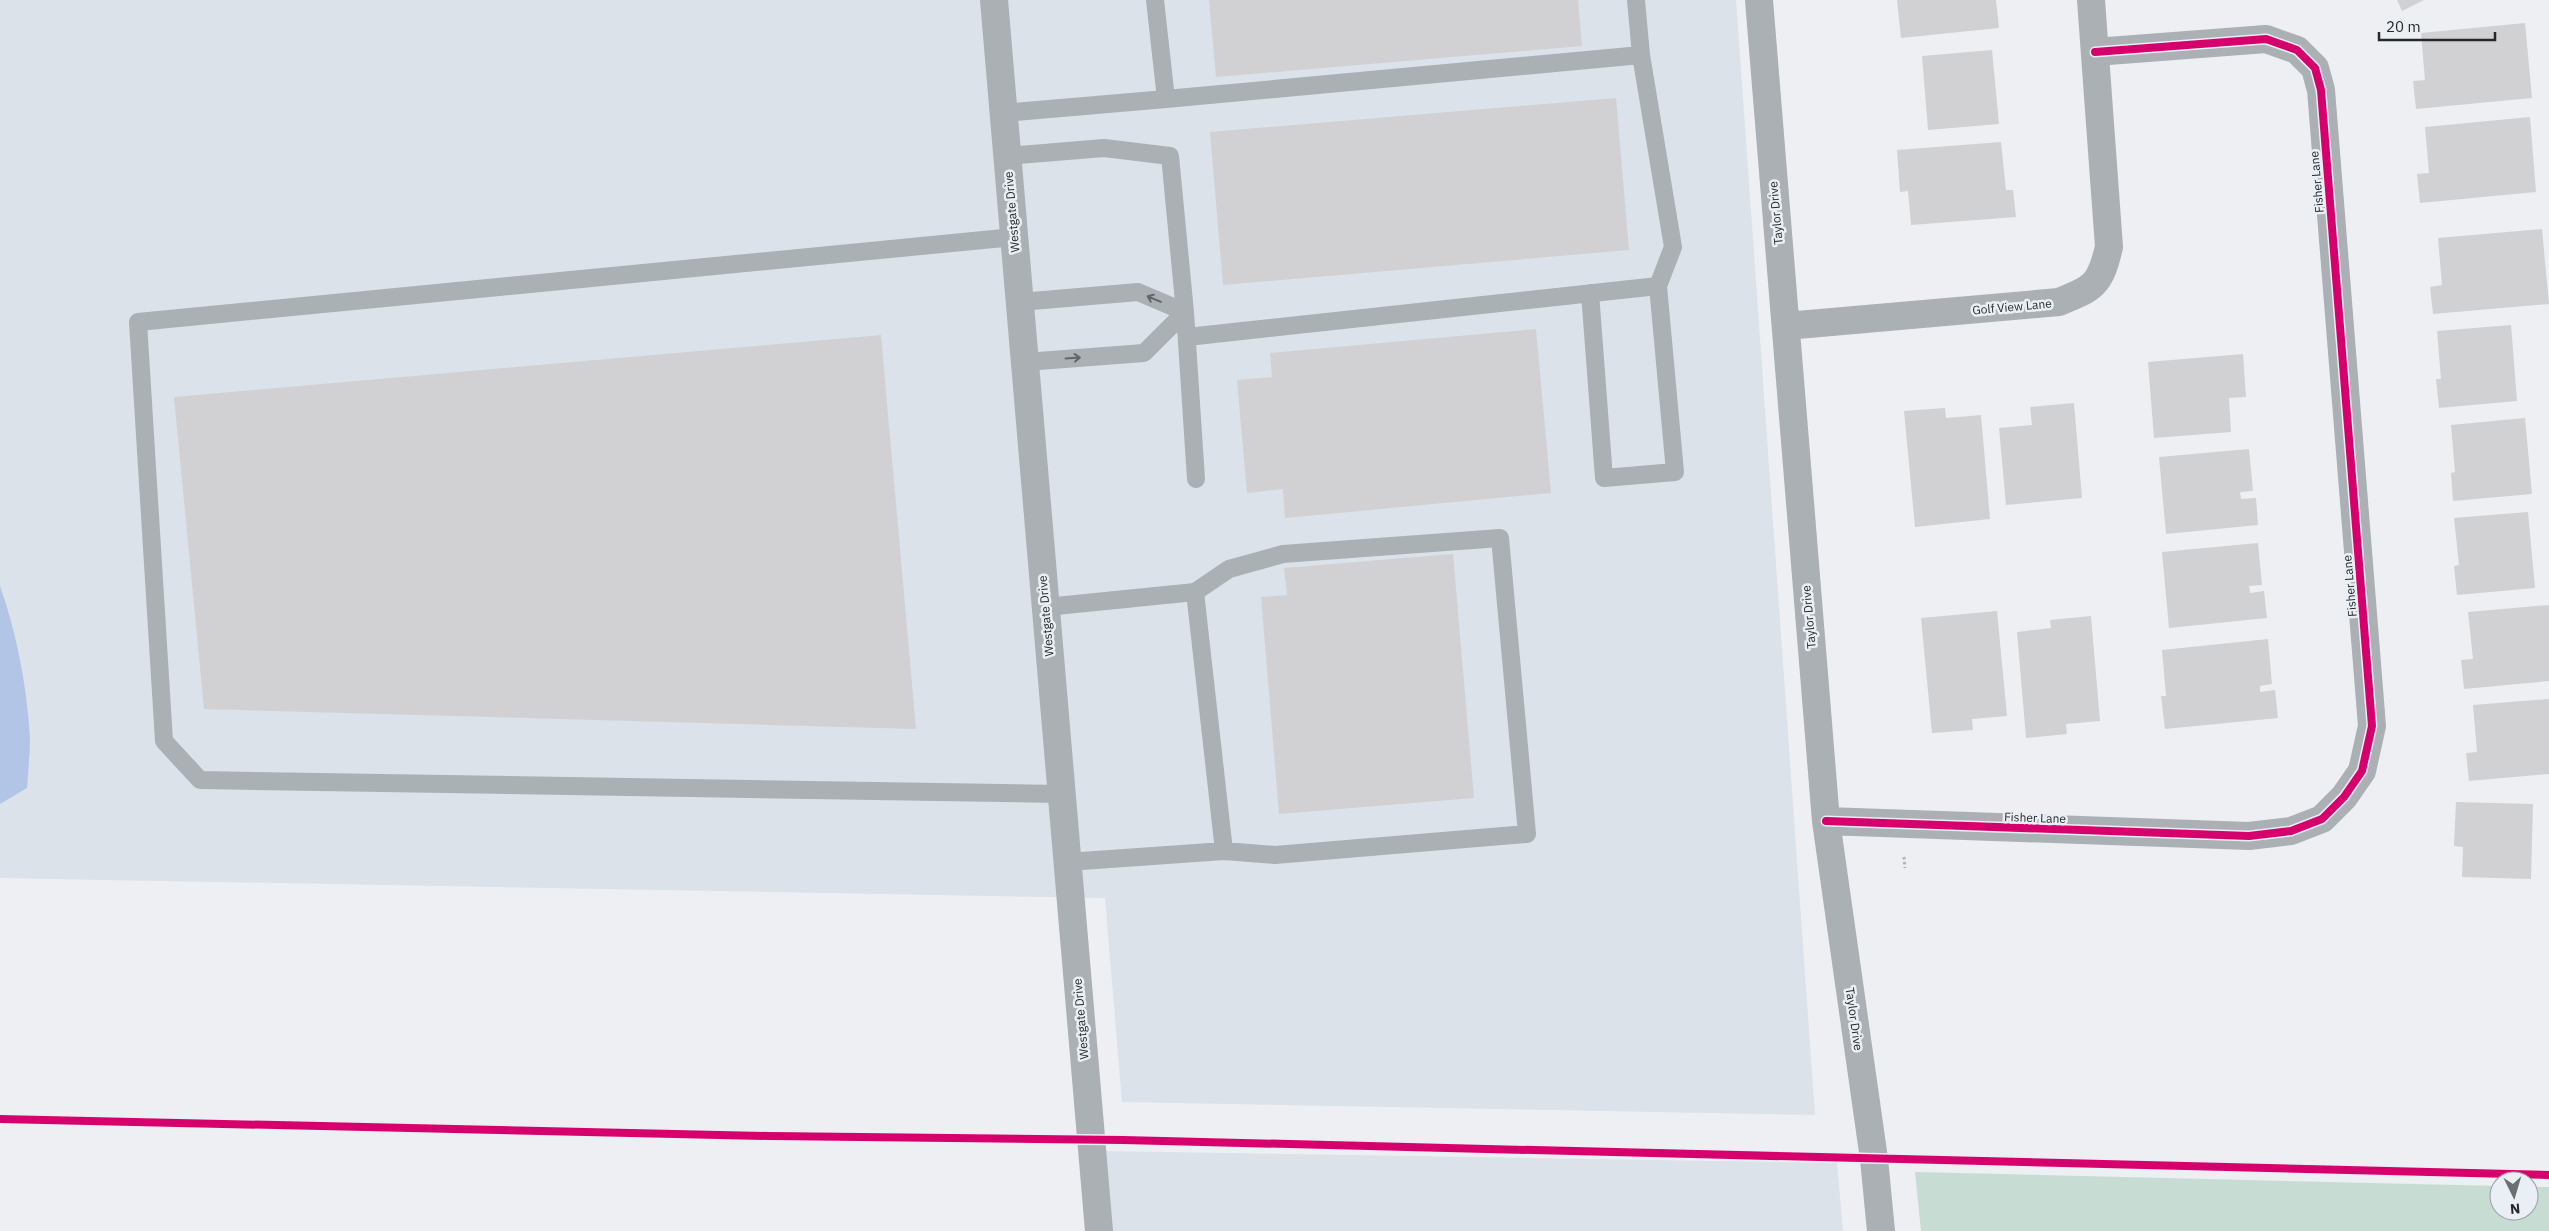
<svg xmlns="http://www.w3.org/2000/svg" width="2549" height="1231" viewBox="0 0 2549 1231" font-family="'IBM Plex Sans',sans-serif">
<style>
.built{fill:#dbe2e9}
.green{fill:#c7ddd3}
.water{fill:#b2c5e7}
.building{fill:#d1d1d3}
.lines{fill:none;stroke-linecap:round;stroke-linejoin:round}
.path{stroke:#b1b5b9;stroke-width:3;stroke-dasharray:2.5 2.5;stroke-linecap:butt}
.service{stroke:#abb0b5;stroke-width:18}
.minor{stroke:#abb0b5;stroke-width:28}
.cycleway-casing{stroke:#eaeff5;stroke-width:11}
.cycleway{stroke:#d6006c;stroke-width:8}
.oneway{stroke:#626569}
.labels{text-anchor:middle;stroke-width:5;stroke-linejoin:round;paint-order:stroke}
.street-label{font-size:12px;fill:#26282a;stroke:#eaeff5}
</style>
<rect width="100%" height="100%" fill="#edeff2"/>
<path class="built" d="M0,0h1736l79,1115 -693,-13 -17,-204 -1105,-20z
M1099,1151l738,12 6,68h-737z"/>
<path class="green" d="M1915,1172l584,14v25h30v-24h20v44h-628z"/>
<path class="water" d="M0,586c17,48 27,102 30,152 0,17 -2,34 -3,50l-27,16z"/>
<path class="building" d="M1209,0h369l4,46 -366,31z
M1897,0h99l3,28 -98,10z
M2397,0h27l-22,11z
M2525,23l7,75 -116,11 -3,-28 12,-1 -4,-47z
M1992,50l7,74 -71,6 -6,-74z
M1616,98l13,152 -406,35 -13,-153z
M2530,117l6,75 -116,11 -3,-29 12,-1 -4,-46z
M2001,142l5,48h7l3,27 -105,8 -3,-34 -8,1 -3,-42z
M2542,229l7,75 -116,10 -3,-27 12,-2 -4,-47z
M2511,325l6,76 -78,7 -3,-29h5l-4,-48z
M1536,329l15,164 -266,25 -2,-29 -36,4 -10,-113 35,-3 -2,-24z
M881,335l35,394 -712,-20 -30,-312z
M2243,354l3,43 -17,1 2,34 -77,6 -6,-76z
M2074,403l8,95 -76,7 -7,-77 33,-3 -2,-18z
M1945,408l1,10 35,-3 9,104 -75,8 -11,-116z
M2525,418l7,76 -79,7 -2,-28 4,-1 -4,-47z
M2249,449l4,42 -13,1 1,7 15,-1 2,27 -92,9 -7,-77z
M2528,512l7,76 -78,7 -3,-29 5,-1 -5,-47z
M2258,543l4,42 -13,1 1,7 14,-2 3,27 -98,10 -7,-76z
M1453,554l21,244 -195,16 -18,-217 26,-2 -3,-27z
M2549,605v76l-85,8 -3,-29 12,-1 -5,-47z
M1997,611l10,105 -35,3 1,11 -41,3 -11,-115z
M2091,616l9,105 -34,3 1,10 -41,4 -9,-106 34,-4 -1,-8z
M2268,639l4,45 -12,2v6l15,-2 3,28 -113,11 -4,-33h5l-4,-46z
M2549,699v75l-80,7 -3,-28 11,-1 -4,-47z
M2456,802l77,2 -2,75 -69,-2 1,-30 -9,-1z"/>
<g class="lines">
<path class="path" d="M1904,857l1,11"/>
<path class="service" d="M1166,99l475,-44 -5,-55
M1003,113l163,-14 -11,-99
M1007,156l97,-8 66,8 15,156 11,167
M1014,237l-876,85 26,419 36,39 862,14
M1590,293l14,185 71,-6 -17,-186 15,-39 -32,-192
M1020,302l118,-10 47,20 -41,41 -119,9
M1187,337l471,-51
M1195,592l34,-23 54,-15 217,-16 27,296 -252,21 -51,-4
M1046,607l149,-15 29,259 -157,11"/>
<path class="minor" d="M994,0l105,1231
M1759,0l67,821 48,338 7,72
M1786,326l273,-24c35,-14 41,-17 50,-55l-18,-247
M1826,821l423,15 42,-5 31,-12 22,-22 18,-26 10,-45 -51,-636 -6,-22 -18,-18 -31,-11 -171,13"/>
<defs>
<path id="cycleway" d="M1826,821l423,15 42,-5 31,-12 22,-22 18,-26 10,-45 -51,-636 -6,-22 -18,-18 -31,-11 -171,13
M0,1119l769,17 354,4 1426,35"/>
</defs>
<use href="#cycleway" class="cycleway-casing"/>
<use href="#cycleway" class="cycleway"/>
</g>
<defs><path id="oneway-shaft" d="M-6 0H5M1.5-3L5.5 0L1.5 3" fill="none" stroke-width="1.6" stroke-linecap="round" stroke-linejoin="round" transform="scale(1.25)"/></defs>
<g class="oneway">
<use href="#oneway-shaft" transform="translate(1154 299) rotate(-157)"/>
<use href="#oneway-shaft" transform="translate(1073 358) rotate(-4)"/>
</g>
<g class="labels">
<g class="street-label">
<text transform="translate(2317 182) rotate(-95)" y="4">Fisher Lane</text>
<text transform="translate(1012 212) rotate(-95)" y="4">Westgate Drive</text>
<text transform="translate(1776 213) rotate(-95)" y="4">Taylor Drive</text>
<text transform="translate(2012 307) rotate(-5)" y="4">Golf View Lane</text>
<text transform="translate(2350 586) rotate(-95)" y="4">Fisher Lane</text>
<text transform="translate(1046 616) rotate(-95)" y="4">Westgate Drive</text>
<text transform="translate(1809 617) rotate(-95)" y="4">Taylor Drive</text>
<text transform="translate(2035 818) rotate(2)" y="4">Fisher Lane</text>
<text transform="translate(1081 1019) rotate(-95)" y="4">Westgate Drive</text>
<text transform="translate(1854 1019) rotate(82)" y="4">Taylor Drive</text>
</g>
</g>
<g transform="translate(2514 1196) rotate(175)"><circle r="24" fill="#eaeff5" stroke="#9c9fa4"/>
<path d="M0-4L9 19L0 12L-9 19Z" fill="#6c6e70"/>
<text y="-8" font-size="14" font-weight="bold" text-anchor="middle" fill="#26282a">N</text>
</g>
<path d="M2379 32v8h116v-8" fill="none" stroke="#26282a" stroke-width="2.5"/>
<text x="2386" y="32" font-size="15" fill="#26282a" stroke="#eaeff5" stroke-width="4" paint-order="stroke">20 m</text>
</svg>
